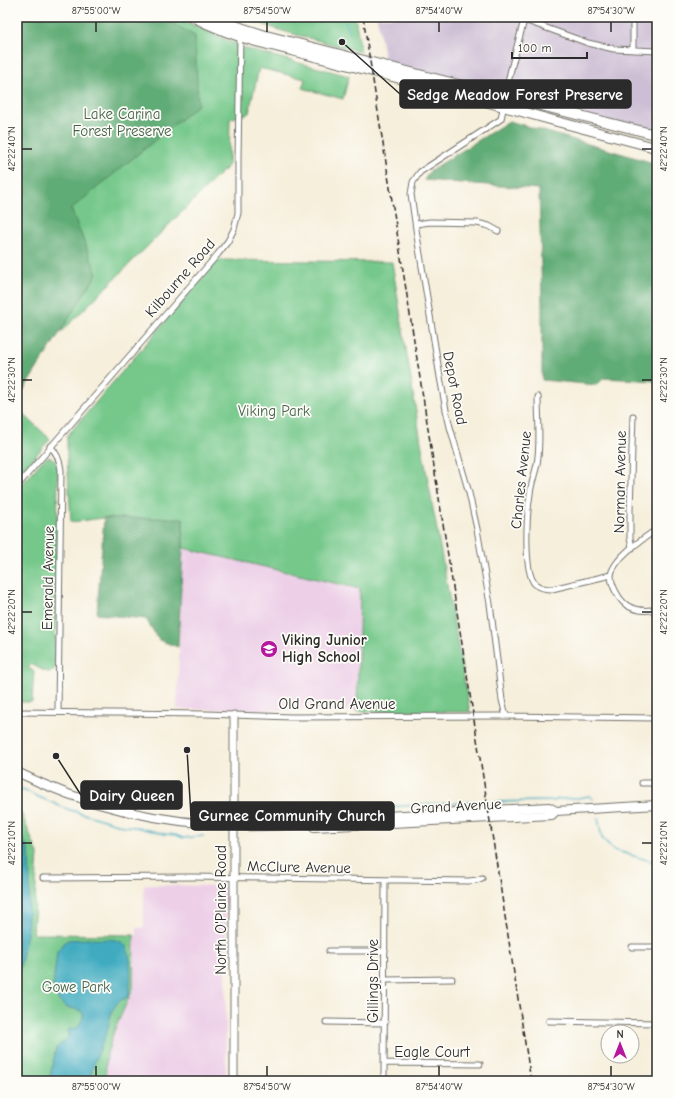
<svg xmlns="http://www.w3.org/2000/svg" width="674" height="1098" viewBox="0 0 674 1098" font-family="'Comic Neue',sans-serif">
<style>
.built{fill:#edd0e8}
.industrial{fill:#ccbed4}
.green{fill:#75c88a;stroke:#507a5a}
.forest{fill:#60ac76;stroke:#466c50}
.water{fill:#41abc0;stroke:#366b76}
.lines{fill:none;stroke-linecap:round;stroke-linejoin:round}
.stream{stroke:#41abc0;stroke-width:1.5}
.street-casing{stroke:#727069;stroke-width:7}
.secondary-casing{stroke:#727069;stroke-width:9}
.primary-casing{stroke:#727069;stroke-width:10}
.highway-casing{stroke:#727069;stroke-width:11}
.street{stroke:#fff;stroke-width:5}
.secondary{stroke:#fff;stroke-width:7}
.primary{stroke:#fff;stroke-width:8}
.highway{stroke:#fff;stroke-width:9}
.rail{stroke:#2b2b2b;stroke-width:1.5;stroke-dasharray:6 3;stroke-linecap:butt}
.ticks{fill:none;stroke:#2b2b2b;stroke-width:1.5}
.labels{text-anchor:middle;stroke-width:3.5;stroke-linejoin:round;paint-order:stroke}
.park-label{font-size:15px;fill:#45624c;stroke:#fdfcf7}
.street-label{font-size:15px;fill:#2b2b2b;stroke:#fdfcf7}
.poi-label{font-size:15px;font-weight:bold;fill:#2b2b2b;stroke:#fdfcf7;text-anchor:start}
.leader{fill:none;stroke:#2b2b2b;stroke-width:1.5}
.callout-dot{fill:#2b2b2b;stroke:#fdfcf7;stroke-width:1.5}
.callout{fill:#2b2b2b;stroke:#2b2b2b;stroke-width:1.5}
.callout-label{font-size:16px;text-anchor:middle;font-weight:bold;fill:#fff}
.neatline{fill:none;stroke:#2b2b2b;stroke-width:1.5}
.ticks-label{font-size:10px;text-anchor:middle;fill:#2b2b2b}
</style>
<rect width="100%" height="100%" fill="#fdfcf7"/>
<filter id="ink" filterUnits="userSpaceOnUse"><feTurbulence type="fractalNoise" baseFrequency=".025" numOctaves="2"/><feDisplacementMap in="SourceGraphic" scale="8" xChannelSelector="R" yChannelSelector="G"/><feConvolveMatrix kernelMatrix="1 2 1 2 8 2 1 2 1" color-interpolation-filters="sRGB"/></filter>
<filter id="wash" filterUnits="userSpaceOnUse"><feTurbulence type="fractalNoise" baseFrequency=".012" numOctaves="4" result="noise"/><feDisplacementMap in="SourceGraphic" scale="16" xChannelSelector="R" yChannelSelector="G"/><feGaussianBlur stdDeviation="0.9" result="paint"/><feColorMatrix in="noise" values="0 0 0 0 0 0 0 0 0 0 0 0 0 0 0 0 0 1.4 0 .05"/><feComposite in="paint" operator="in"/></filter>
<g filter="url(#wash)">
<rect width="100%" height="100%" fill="#f6efdc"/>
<path class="built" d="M183,548l177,41 -3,122 -180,-2z
M144,885l82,1v195h-121l2,-27 7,-23 19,-42 1,-54h3v-7h7z"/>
<path class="industrial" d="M377,17h280v119l-272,-74z"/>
<path class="green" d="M17,17h159l71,32 102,27 -6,23 -41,-11 3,-9 -46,-11 -10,45 -19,6 -1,46 -212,211z
M239,17h116l6,35 -75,-20z
M218,260l174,2 29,180 49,270 -113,-1 3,-122 -177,-41v-29l-79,-1 -33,4 -4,-66v-20z
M17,408l33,31 -33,38z
M47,457c8,0 10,6 11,14l-3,197c-4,10 -17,-1 -24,-4l-3,4 6,3 -2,31h-15v-212l25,-29z
M17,803l21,51 -5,80 101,1 -1,54 -19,42 -7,23 -2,27h-88z"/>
<path class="forest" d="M17,17h145l33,19 3,69 -127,104 26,65 -80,126z
M509,121l148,43v217l-53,-3 -7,7 -55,-5v-77l-3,-114 -115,-9 6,-9z
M104,518h79v30l-5,99 -19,-7 -13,-21 -49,-5z"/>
<path class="water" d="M17,830l2,1 10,21 1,32 -3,50 -8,38 -2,2v-56l4,-44 -4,-11z
M88,939c9,1 23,-1 31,2 16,4 11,42 10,55l-11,6 -6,9 -5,20 -12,30 -6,20h-40l7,-33 12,-10v-8l9,-2 6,-10v-5l-4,-3 -14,-3 -7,-7 -5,-13 4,-36 10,-11z"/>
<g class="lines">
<path class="stream" d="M343,17l7,15
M17,791l4,-2 4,1 9,5 33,14 57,17 11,1 30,7 11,1 7,3 20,-2
M246,815l16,-3 93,-3 114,-7 84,-1 6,-2 19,-1 11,-2 4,3
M598,818l4,20 12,12 43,13"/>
</g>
</g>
<g filter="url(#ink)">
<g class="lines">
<defs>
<path id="street" d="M516,17l72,26 26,6 43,2
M633,50v-33
M416,224l14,-2 47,1 12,3 9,5
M538,397c0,22 3,45 -1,67 -2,10 -6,20 -7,30 -3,18 -7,77 5,90 5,4 11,5 17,5l59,-14
M50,446c7,7 10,14 11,24l-3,242
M17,486l201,-232 10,-13 6,-12 4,-16v-54l2,-124
M657,529c-15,11 -37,24 -45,42 -4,11 8,32 18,36 8,4 18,4 27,2
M632,548l-2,-10v-27l3,-95
M17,712l189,2 85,3 208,-1 158,2
M506,716l-4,-16 -12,-96 -13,-75 -8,-36 -19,-66 -4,-17 -6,-33 -23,-141 -6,-42 2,-12 7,-10 81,-53 9,-46 14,-53
M642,783h15
M43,878l148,-1 278,4 8,-1 5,-2
M632,947h25
M329,951h56
M385,980l67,-1
M549,1021l108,2
M326,1022l59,1
M384,1063l96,1
M384,1081l1,-201"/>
<path id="secondary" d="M234,1081v-366"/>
<path id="primary" d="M17,772c70,35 149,52 227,54 22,1 45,-1 67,-3l3,-3 235,-13 7,4 101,-6
M311,823l3,4 238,-12 4,-4"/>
<path id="highway" d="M193,17c20,10 40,18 61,24l183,47 122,34 98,26
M213,17l29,11 22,7 393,100"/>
</defs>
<use href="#street" class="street-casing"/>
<use href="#secondary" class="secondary-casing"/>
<use href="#primary" class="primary-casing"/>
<use href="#highway" class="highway-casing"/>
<use href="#street" class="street"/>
<use href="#secondary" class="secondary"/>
<use href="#primary" class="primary"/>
<use href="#highway" class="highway"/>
<path class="rail" d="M363,17l168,1064"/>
</g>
</g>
<path class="ticks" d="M96,22v10M267,22v10M439,22v10M611,22v10M22,149h10M642,149h10M22,380h10M642,380h10M22,612h10M642,612h10M22,843h10M642,843h10M96,1066v10M267,1066v10M439,1066v10M611,1066v10"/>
<defs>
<symbol id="school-disc" viewBox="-11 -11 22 22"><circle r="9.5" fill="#b5179e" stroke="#fdfcf7"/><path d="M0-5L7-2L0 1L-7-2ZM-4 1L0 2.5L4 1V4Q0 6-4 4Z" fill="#fff"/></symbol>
</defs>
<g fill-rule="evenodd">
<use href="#school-disc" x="259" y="639" width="20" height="20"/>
</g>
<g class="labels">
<g class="park-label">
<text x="122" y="119">Lake Carina<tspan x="122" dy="17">Forest Preserve</tspan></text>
<text x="274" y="416">Viking Park</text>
<text x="76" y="992">Gowe Park</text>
</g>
<g class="street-label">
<text transform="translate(180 278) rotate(-49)" y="5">Kilbourne Road</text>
<text transform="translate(455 388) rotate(79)" y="5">Depot Road</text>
<text transform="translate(521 480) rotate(-84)" y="5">Charles Avenue</text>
<text transform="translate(620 482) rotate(-89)" y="5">Norman Avenue</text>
<text transform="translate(48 578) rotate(-89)" y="5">Emerald Avenue</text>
<text x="337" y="709">Old Grand Avenue</text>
<text transform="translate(456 806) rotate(-3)" y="5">Grand Avenue</text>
<text transform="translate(299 867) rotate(1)" y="5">McClure Avenue</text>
<text transform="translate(221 910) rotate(-90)" y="5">North O'Plaine Road</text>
<text transform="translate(373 981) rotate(-90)" y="5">Gillings Drive</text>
<text x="432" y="1057">Eagle Court</text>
</g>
<g class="poi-label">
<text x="282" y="645">Viking Junior<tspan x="282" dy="17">High School</tspan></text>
</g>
</g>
<path class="leader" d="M342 42L400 94M56 756L81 795M187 750L191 816"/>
<g class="callout-dot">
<circle cx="342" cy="42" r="4"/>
<circle cx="56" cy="756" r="4"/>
<circle cx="187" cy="750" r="4"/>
</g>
<g class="callout">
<rect x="400" y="80" width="231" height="28" rx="4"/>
<rect x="81" y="781" width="101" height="28" rx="4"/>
<rect x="191" y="802" width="203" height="28" rx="4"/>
</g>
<g class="callout-label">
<text x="515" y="100">Sedge Meadow Forest Preserve</text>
<text x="132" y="801">Dairy Queen</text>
<text x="292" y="821">Gurnee Community Church</text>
</g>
<rect width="674" height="1098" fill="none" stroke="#fdfcf7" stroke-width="44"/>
<g transform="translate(620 1044)"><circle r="19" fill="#fdfcf7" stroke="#a9a8a5"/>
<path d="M0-3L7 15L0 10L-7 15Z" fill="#b5179e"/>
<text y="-6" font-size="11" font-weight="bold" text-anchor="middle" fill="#2b2b2b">N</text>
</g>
<path d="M512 52v6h75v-6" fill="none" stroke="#2b2b2b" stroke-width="2"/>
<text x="518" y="52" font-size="12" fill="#2b2b2b" stroke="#fdfcf7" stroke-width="3" paint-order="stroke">100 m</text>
<rect x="22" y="22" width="630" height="1054" class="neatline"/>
<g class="ticks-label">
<text x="96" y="14">87°55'00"W</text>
<text x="267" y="14">87°54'50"W</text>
<text x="439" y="14">87°54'40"W</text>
<text x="611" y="14">87°54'30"W</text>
<text transform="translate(11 149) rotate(-90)" y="4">42°22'40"N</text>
<text transform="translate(663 149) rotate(-90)" y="4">42°22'40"N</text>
<text transform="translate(11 380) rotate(-90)" y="4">42°22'30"N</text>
<text transform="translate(663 380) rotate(-90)" y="4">42°22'30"N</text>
<text transform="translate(11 612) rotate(-90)" y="4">42°22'20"N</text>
<text transform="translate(663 612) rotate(-90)" y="4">42°22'20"N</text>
<text transform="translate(11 843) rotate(-90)" y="4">42°22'10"N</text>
<text transform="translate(663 843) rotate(-90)" y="4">42°22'10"N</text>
<text x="96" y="1090">87°55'00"W</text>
<text x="267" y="1090">87°54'50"W</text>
<text x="439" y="1090">87°54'40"W</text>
<text x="611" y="1090">87°54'30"W</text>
</g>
</svg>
